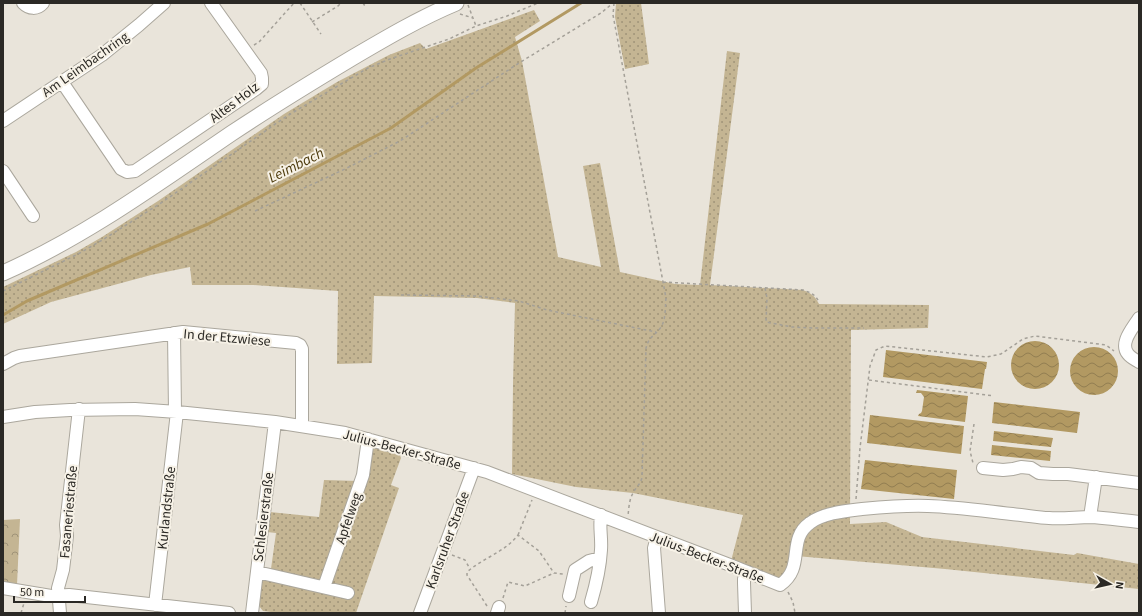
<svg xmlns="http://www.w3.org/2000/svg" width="1142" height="616" viewBox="0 0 1142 616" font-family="'Source Sans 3',sans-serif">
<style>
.grass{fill:url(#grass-dots)}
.forest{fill:url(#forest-crowns)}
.water{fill:url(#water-waves)}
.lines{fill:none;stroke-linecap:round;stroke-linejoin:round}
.stream{stroke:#b29962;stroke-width:3}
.minor-casing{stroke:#aba79d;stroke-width:14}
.major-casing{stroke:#aba79d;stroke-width:17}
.path{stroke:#a4a098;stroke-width:1.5;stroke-dasharray:3 3;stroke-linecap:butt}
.minor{stroke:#fff;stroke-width:12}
.major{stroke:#fff;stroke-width:15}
.labels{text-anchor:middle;stroke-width:4;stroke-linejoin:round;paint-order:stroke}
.street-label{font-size:14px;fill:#2b2925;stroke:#f7f2e7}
.water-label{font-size:15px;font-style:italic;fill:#4e3c0e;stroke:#f7f2e7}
</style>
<defs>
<pattern id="grass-dots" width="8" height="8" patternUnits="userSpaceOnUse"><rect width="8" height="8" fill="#c4b593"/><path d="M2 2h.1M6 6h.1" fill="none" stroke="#9f9378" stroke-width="1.8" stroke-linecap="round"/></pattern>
<pattern id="forest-crowns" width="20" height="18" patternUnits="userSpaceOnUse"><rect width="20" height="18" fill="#c4b593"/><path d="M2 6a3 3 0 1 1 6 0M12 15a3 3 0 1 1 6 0" fill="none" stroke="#9f9378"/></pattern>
<pattern id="water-waves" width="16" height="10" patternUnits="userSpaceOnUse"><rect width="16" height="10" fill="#b29962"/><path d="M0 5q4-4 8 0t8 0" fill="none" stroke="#917d51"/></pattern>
</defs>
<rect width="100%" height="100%" fill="#e9e4da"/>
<path class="grass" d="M616,3h25l8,61 -24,5 -10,-52z
M534,10l6,11 -25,16 7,24 36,196 43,10 -18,-101 17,-3 20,109 55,12 25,1 27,-234 13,2 -30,232 93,5c8,3 12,6 16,14l110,1 -1,23 -77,2 -1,194 36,-2 36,15 152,18 3,-2 62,11v25l-194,-20 -149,-13 -11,26 -55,-17 13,-50 -110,-22 -57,-6 -64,-13 1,-90 2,-81 -38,-5 -103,-2 -2,67 -35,1 1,-73 -84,-6h-62l-2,-18 -39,8 -100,27 -48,22v-37l73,-35 26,-15 56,-36 126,-87 53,-32 52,-27 31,-12 6,6z
M371,447l29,8 1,3 -10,27 8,3 -43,125h-77l-16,-2 -4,-5 3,-28 8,-2 6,-43 -9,-1 3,-20 49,5 5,-37 35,1z"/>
<path class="forest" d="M20,519l-3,66 -14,-2v-63z"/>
<path class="water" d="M1011 365a24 24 0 1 1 48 0a24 24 0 1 1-48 0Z
M1070 371a24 24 0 1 1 48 0a24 24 0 1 1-48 0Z
M886,350l101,12 -1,7h-1l-3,20 -99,-12z
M917,390l51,6 -3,26 -47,-6 1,-2 2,-1 1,-2 2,-14 -3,-4h-5z
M994,402l86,10 -3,21 -85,-10z
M870,415l94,11 -3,28 -94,-11z
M994,431l59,7 -2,9 -58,-6z
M992,445l59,6 -1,10 -59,-6z
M865,460l92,10 -3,29 -93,-10z"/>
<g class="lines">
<path class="stream" d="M3,315l24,-14 181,-77 183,-96 85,-60 105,-65"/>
<defs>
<path id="minor" d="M23,3c6,6 14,7 20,0
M62,82l59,87 6,3 8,-1 121,-82 6,-5v-6l-1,-5 -50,-70
M3,121l99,-66 37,-30 25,-22
M3,171l30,45
M1139,318c-6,10 -20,25 -11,36 3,4 8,6 11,8
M174,333l1,79
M3,364l11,-6 6,-2 163,-24 113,11 4,2 2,4v77
M3,417l32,-5 35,-2 65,-1 42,3 98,10 70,11 142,39 243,93 50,20c26,-18 6,-45 30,-62 13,-10 36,-12 52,-14 22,-2 44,-4 66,-3 31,1 63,6 93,9 9,1 19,3 28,3 14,1 28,-1 42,-1 16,1 32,3 48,5
M983,468l20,2 10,-1 8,-2 10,1 8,5 14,1h15l71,9
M1090,517l6,-40
M657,537l-3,11 5,65
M257,572l91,21
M324,587l39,-112 5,-36
M3,588l48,8 18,-1 160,18
M569,596l6,-26 14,-9 11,-3
M591,602c5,-17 9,-35 10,-52 1,-12 -2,-23 0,-35
M155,605l22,-193
M60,613l-2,-25 5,-18 4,-34 -1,-11 13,-116
M252,613l23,-191
M420,613l54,-145
M497,613l2,-6
M745,613l-1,-30v-4l3,-7"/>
<path id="major" d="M3,273c83,-37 154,-89 229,-140 39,-26 80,-51 120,-75 34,-20 68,-40 104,-55"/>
</defs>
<use href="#minor" class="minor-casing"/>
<use href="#major" class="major-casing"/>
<path class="path" d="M300,3l21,31
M363,3l2,3
M614,3l-1,12 53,283c-1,10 0,21 -5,29 -6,9 -12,9 -15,21l-4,129c-1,7 -6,10 -9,16 -4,7 -4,15 -5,22
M468,5l8,21
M460,14l13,4
M312,22l26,-16 3,-3
M254,45l5,-3 35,-39
M255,211l90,-42 55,-28 119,-78 82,-50 12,-10
M663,282l140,8c8,3 12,4 16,12
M765,288l2,10 -1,24 26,5 20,1h52
M3,291l75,-37 26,-15 57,-36 126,-87 81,-48 22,-9 59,-20 27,-13 31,-10 31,-13
M401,295l76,1 42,5 28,9 109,22
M869,380l125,16
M974,424l-4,27 3,12h1
M856,499l4,-51 10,-82 6,-16 9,-4 102,11 14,-3 22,-15 12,-3 71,9 8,6
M518,535l14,-35
M452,555l13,5 5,9
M788,592l5,10 2,11
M503,598l5,-16 17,4 29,-13
M487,606l-20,-31v-3c16,-14 38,-20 51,-37l21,16 15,22 9,1
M21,613l3,-10
M565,613l1,-7"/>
<use href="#minor" class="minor"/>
<use href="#major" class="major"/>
</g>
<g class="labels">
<g class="street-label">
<text transform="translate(85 64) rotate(-35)" y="5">Am Leimbachring</text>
<text transform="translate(234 102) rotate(-37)" y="5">Altes Holz</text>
<text transform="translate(227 337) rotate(5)" y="5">In der Etzwiese</text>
<text transform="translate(402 449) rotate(15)" y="5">Julius-Becker-Straße</text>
<text transform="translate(166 508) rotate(-84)" y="5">Kurlandstraße</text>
<text transform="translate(68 512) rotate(-85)" y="5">Fasaneriestraße</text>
<text transform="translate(263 517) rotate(-83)" y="5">Schlesierstraße</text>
<text transform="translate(348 518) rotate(-71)" y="5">Apfelweg</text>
<text transform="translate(447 540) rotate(-70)" y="5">Karlsruher Straße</text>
<text transform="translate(707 557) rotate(21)" y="5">Julius-Becker-Straße</text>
</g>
<g class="water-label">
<text transform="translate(296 165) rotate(-27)" y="5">Leimbach</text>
</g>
</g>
<rect width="1142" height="616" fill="none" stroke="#2b2925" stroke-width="8"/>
<g transform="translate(1110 584) rotate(98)" stroke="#f7f2e7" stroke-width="3" paint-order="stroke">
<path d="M0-3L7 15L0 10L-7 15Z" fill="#2b2925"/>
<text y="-6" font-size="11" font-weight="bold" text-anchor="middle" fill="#2b2925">N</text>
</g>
<path d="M14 596v6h71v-6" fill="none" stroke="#2b2925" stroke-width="2"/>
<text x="20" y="596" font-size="12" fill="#2b2925" stroke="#f7f2e7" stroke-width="3" paint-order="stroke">50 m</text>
</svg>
